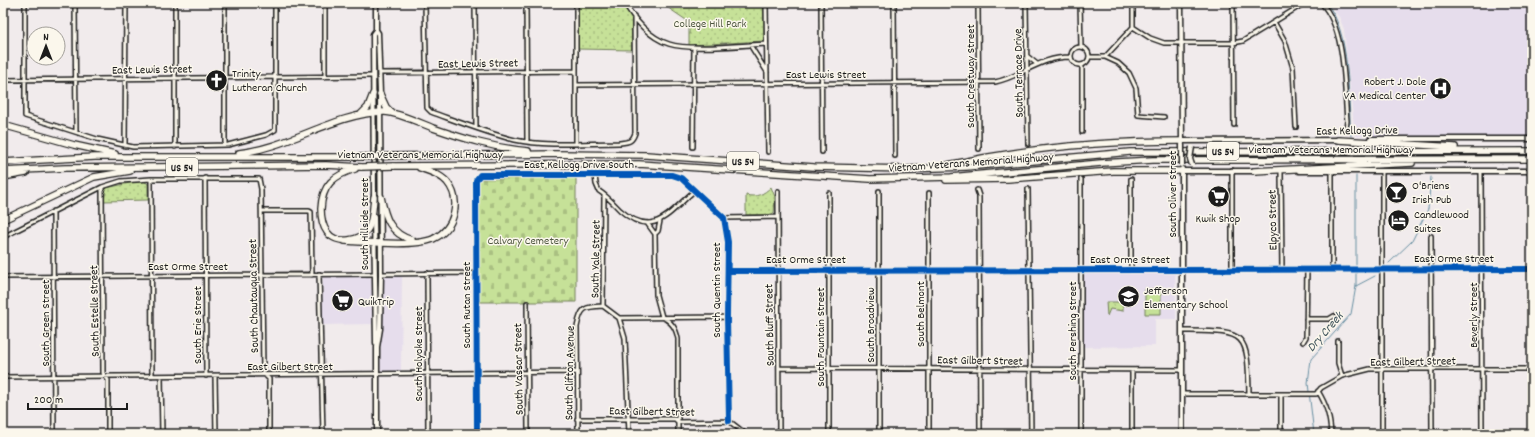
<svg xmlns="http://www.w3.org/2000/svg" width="1535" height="437" viewBox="0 0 1535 437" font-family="Dekko,sans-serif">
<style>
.built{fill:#e6ddec}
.grass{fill:#c6e198;stroke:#717e5a}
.cemetery{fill:url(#cemetery-stones);stroke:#717e5a}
.park{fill:url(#park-dots);stroke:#717e5a}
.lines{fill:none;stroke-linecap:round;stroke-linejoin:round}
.stream{stroke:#668ea1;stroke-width:1}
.street-casing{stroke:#1c1c1c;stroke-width:6}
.secondary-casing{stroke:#1c1c1c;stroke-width:7}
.highway-casing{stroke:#1c1c1c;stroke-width:8}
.street{stroke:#fbf7ec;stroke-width:3}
.secondary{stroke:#fbf7ec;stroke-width:4}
.highway{stroke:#fbf7ec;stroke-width:5.5}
.secondary-bridge-casing{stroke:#1c1c1c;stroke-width:7;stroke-linecap:butt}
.highway-bridge-casing{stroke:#1c1c1c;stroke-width:8;stroke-linecap:butt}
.secondary-bridge{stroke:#fbf7ec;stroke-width:4}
.highway-bridge{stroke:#fbf7ec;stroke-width:5.5}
.cycleway-casing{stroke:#fbf7ec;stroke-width:8}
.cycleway{stroke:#0057b8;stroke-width:6}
.labels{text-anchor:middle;stroke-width:3;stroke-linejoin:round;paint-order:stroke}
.shield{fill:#fbf7ec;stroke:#5f5e5a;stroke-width:1}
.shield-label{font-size:11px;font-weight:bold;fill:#1c1c1c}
.park-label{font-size:12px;fill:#4f5741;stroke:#fbf7ec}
.street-label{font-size:12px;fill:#1c1c1c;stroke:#fbf7ec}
.poi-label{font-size:12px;fill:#1c1c1c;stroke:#fbf7ec;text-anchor:start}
.water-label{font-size:13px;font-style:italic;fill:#41555e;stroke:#fbf7ec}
</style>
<defs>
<pattern id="cemetery-stones" width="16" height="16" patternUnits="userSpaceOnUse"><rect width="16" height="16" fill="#c6e198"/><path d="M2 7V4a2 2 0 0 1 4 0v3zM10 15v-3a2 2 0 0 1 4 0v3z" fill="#aac082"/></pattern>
<pattern id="park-dots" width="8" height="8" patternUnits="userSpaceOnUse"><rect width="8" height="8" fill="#c6e198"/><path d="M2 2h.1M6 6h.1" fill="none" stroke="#aac082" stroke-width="1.8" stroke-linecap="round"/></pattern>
</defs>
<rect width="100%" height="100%" fill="#f1ebec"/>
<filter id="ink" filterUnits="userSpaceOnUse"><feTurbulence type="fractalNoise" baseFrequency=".025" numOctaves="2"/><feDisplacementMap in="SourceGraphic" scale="8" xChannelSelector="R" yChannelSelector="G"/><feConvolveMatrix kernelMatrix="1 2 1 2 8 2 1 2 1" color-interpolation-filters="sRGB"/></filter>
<g filter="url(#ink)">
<path class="built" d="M1329,3h203v134l-177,-1 -11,-107 -5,-12z
M1085,272l90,1 1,46h-21v27l-73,1v-73z
M402,275l-1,96h-19l-2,-3 3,-87 3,-5z
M368,276l4,2v46l-50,1 1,-48z"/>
<path class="grass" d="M1145,289h16v25h-16z"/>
<path class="cemetery" d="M576,178v124h-97v-123z"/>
<path class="park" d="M578,3h66l-15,4 3,10v33l-54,-1z
M661,3h103v38l-75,4v-23z
M139,181h5l4,3v16l-44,1 2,-13z
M771,187l4,10 -1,16 -6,2h-22v-20c10,3 18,-1 25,-8z
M1120,298h3v13l-13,-2 -3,7 -1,-14h14z"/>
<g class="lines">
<path class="stream" d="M1326,3c25,26 22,97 25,133
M1389,263l23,-22 16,-32 3,-32
M1356,265v-89
M1356,286l19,-10
M1314,434l-6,-51 3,-24 40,-45 5,-28v-13"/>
<defs>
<path id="street" d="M25,3v113l72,23 36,8 95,-2 38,-10 9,-5v-127
M75,3l1,129
M175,3v144
M225,3v142
M325,3v74
M425,3l2,105 4,4c28,10 56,21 84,28 32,7 72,3 104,3 10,-1 13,-1 16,-10l-1,-117
M475,3l1,125
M526,3l1,138
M625,3c9,17 25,35 44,41 21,7 73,1 97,0
M766,3l2,149
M821,3l1,149
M894,3l1,153
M978,3l1,146
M1026,3l2,141
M1080,3l1,44
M1233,3l1,122
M1321,3c25,25 23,84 26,118l-1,8
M1274,22l11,19 8,27 3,59
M1133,27l17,11 14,5h69l10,-2 62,-38
M750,45l17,27
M1071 56a9 9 0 1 1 18 0a9 9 0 1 1-18 0Z
M1027,56l10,8
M1090,57h15l13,6 11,10 7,15 2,27 26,2
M1105,57l28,-30v-24
M1082,66v66
M380,73l196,-2
M3,80l370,-4
M576,85l419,-3c29,-6 43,-25 76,-25
M576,143v-140
M125,146l1,-143
M693,147l1,-100
M1232,170v100
M1281,171l1,99
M1332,171v98
M1382,171v263
M1481,171l1,263
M1532,171v30
M595,175l1,9 3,7c8,5 14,12 21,19 33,29 48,4 74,-19
M205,178l1,198
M151,179l1,197
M1081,179v255
M1131,179v91
M102,187l1,186 5,7v54
M1028,189l3,245
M977,190l2,6 1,238
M778,191l1,243
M879,191v243
M829,193v241
M604,195l-1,111 16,12 6,20 4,96
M53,211l1,223
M262,211h47l2,1 1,63
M724,218l54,-1
M647,223l8,11 3,-3 2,-10
M655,234l1,61 6,22c10,5 14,11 16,22v95
M1431,236l1,198
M3,237l99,-50 19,-6 30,-2h108l2,10 2,184 6,6v55
M728,271l804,-2
M427,273l1,161
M319,274l4,160
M381,274l95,-1
M3,277l371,-3
M527,303l1,131
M619,318l108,-1
M1306,319h23l5,-3
M1182,331c63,1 66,-2 67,63
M1338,341v22l4,13
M1303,342l3,-5 1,-68
M779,368l403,2
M161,376l1,58
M215,376l1,58
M3,377l574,-5
M1318,391c9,15 12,26 13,43
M1182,394h134l5,-6 21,-12 28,-7h162
M577,419h98l3,3 51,-1 17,13
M477,434l-1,-254 4,-5h192l9,3 43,40 4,24 -1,75 2,104
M578,434l-1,-107c4,-20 7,-20 26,-21
M929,434v-241
M1132,434v-64
M1281,434v-39
M1532,434v-111"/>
<path id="secondary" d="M376,3v27l2,3 2,61 1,180 -1,55 -3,18v87
M1181,3l1,140
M1370,139h162
M1182,141l158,-1
M1182,171h74
M1299,171h233
M374,199l-1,-165 3,-4
M374,216l2,127
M1182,434v-265"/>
<path id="highway" d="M380,94l6,13 6,6
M361,114l7,-7 5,-13
M3,125l71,20 41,9
M1338,140l117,7
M239,153c49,-5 97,-40 145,-41 13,0 36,11 49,16 32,11 61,20 95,23
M394,156l160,-2 92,1 168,12 93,2 59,-2 164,-15 402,-1
M3,162l92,-5h266
M948,165c77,-17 156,-24 234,-24
M393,166l246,-2 231,15 81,-2 150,-14 52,-3 379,-1
M355,169c-21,6 -33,16 -34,40 0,8 1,16 6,23 9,13 35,10 42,-5 4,-9 4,-20 5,-30
M3,171l62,-3 261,-3 36,2
M1254,171l158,-8
M3,177l23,-4
M946,180l62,-1 105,-8h69
M381,197c4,20 9,37 31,43
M3,220l91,-43 36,-6
M345,241c21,1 69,6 88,-2 22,-10 29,-39 14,-57 -7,-8 -18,-11 -27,-14"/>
</defs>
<use href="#street" class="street-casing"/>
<use href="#secondary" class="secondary-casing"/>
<use href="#highway" class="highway-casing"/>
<use href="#street" class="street"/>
<use href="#secondary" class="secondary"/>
<use href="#highway" class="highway"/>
<defs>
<path id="secondary-bridge" d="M1182,145v20
M1192,147l-2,12 2,6"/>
<path id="highway-bridge" d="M361,157l33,-1
M362,167l31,-1"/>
</defs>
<use href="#secondary-bridge" class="secondary-bridge-casing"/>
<use href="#highway-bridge" class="highway-bridge-casing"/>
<use href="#secondary-bridge" class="secondary-bridge"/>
<use href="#highway-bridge" class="highway-bridge"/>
<defs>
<path id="cycleway" d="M728,271l804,-2
M477,434l-1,-254 4,-5h192l9,3 43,40 4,24 -1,75 2,104"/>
</defs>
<use href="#cycleway" class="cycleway-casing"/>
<use href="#cycleway" class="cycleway"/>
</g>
</g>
<defs>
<symbol id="church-disc" viewBox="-11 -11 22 22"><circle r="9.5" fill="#1c1c1c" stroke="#fbf7ec"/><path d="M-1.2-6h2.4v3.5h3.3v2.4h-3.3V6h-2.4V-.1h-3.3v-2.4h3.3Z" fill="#fff"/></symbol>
<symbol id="hospital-disc" viewBox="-11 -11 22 22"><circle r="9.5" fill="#1c1c1c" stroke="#fbf7ec"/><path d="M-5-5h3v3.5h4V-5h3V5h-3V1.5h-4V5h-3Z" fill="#fff"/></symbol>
<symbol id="bar-disc" viewBox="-11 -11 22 22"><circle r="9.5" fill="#1c1c1c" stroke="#fbf7ec"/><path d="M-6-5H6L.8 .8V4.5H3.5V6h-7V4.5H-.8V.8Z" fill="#fff"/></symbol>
<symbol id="supermarket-disc" viewBox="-11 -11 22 22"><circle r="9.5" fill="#1c1c1c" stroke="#fbf7ec"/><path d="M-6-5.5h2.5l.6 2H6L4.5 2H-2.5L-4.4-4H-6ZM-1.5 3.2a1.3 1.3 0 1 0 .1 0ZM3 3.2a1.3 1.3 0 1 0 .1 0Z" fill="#fff"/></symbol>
<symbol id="hotel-disc" viewBox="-11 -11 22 22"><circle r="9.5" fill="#1c1c1c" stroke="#fbf7ec"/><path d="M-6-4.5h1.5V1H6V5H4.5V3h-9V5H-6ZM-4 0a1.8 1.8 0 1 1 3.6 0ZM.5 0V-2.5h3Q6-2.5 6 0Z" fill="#fff"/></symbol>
<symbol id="school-disc" viewBox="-11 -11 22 22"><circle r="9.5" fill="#1c1c1c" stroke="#fbf7ec"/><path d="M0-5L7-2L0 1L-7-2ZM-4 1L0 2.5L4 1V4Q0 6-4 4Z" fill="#fff"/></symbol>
</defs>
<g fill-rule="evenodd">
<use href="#church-disc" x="204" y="68" width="25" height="25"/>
<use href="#hospital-disc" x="1428" y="76" width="25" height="25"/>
<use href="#bar-disc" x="1384" y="180" width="25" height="25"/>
<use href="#supermarket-disc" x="1206" y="184" width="25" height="25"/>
<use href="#hotel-disc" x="1386" y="208" width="25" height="25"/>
<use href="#school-disc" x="1116" y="284" width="25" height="25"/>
<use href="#supermarket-disc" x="330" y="288" width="25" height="25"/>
</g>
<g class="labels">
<g class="shield">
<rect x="1207" y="142" width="32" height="18" rx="3"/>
<rect x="727" y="152" width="32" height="18" rx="3"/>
<rect x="166" y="158" width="32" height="18" rx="3"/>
</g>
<g class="shield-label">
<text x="1223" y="155">US 54</text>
<text x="743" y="165">US 54</text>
<text x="182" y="171">US 54</text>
</g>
<g class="park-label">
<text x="710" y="27">College Hill Park</text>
<text x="528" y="244">Calvary Cemetery</text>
</g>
<g class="street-label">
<text transform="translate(478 63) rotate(-1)" y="4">East Lewis Street</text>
<text transform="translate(152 69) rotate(-1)" y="4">East Lewis Street</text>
<text transform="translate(1018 73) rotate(-91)" y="4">South Terrace Drive</text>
<text x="826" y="78">East Lewis Street</text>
<text transform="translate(970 76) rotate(-90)" y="4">South Crestway Street</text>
<text transform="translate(1357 130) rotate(-1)" y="4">East Kellogg Drive</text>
<text x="1331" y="153">Vietnam Veterans Memorial Highway</text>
<text x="420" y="158">Vietnam Veterans Memorial Highway</text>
<text transform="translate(971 162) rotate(-4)" y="4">Vietnam Veterans Memorial Highway</text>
<text x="579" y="168">East Kellogg Drive South</text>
<text transform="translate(1172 194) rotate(-90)" y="4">South Oliver Street</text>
<text transform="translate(1272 220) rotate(-91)" y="4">Elpyco Street</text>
<text transform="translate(364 224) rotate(-90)" y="4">South Hillside Street</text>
<text x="1454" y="262">East Orme Street</text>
<text transform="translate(595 259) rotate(-89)" y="4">South Yale Street</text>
<text x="806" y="263">East Orme Street</text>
<text x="1130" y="263">East Orme Street</text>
<text x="188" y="270">East Orme Street</text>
<text transform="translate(716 290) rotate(-90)" y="4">South Quentin Street</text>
<text transform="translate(253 296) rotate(-91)" y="4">South Chautauqua Street</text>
<text transform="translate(466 305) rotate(-90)" y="4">South Rutan Street</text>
<text transform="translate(94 311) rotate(-91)" y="4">South Estelle Street</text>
<text transform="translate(920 314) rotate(-90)" y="4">South Belmont</text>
<text transform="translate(1473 315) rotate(-90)" y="4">Beverly Street</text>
<text transform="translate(45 323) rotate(-90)" y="4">South Green Street</text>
<text transform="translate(197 325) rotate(-90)" y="4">South Erie Street</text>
<text transform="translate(769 325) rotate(-91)" y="4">South Bluff Street</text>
<text transform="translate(870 325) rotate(-90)" y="4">South Broadview</text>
<text transform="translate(1072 331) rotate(-90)" y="4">South Pershing Street</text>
<text transform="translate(820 337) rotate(-90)" y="4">South Fountain Street</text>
<text transform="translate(418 354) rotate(-90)" y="4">South Holyoke Street</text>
<text transform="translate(980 360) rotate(1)" y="4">East Gilbert Street</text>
<text transform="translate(1413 361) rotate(-1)" y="4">East Gilbert Street</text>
<text x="290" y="370">East Gilbert Street</text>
<text transform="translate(518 369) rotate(-91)" y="4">South Vassar Street</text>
<text transform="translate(569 373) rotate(-89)" y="4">South Clifton Avenue</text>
<text transform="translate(652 411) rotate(1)" y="4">East Gilbert Street</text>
</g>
<g class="poi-label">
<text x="232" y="77">Trinity<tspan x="232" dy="14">Lutheran Church</tspan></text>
<text x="1426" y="85" text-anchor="end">Robert J. Dole<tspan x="1426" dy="14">VA Medical Center</tspan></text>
<text x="1412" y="189">O'Briens<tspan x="1412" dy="14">Irish Pub</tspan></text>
<text x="1414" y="218">Candlewood<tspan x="1414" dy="14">Suites</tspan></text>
<text x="1218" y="222" text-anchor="middle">Kwik Shop</text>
<text x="1144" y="294">Jefferson<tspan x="1144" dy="14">Elementary School</tspan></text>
<text x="358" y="305">QuikTrip</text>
</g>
<g class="water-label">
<text transform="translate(1324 331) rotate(-49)" y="5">Dry Creek</text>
</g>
</g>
<rect width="1535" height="437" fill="none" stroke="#fbf7ec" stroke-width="16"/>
<rect x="8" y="8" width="1519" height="421" fill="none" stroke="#1c1c1c" stroke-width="1.5" filter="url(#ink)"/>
<g transform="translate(46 46)"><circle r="19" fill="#fbf7ec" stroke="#a29f99"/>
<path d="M0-3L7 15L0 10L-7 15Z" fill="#1c1c1c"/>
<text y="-6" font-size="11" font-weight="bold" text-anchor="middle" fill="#1c1c1c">N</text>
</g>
<path d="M28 403v6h99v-6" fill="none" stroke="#1c1c1c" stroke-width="2"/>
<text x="34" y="403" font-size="12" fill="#1c1c1c" stroke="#fbf7ec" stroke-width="3" paint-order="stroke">200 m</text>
</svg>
